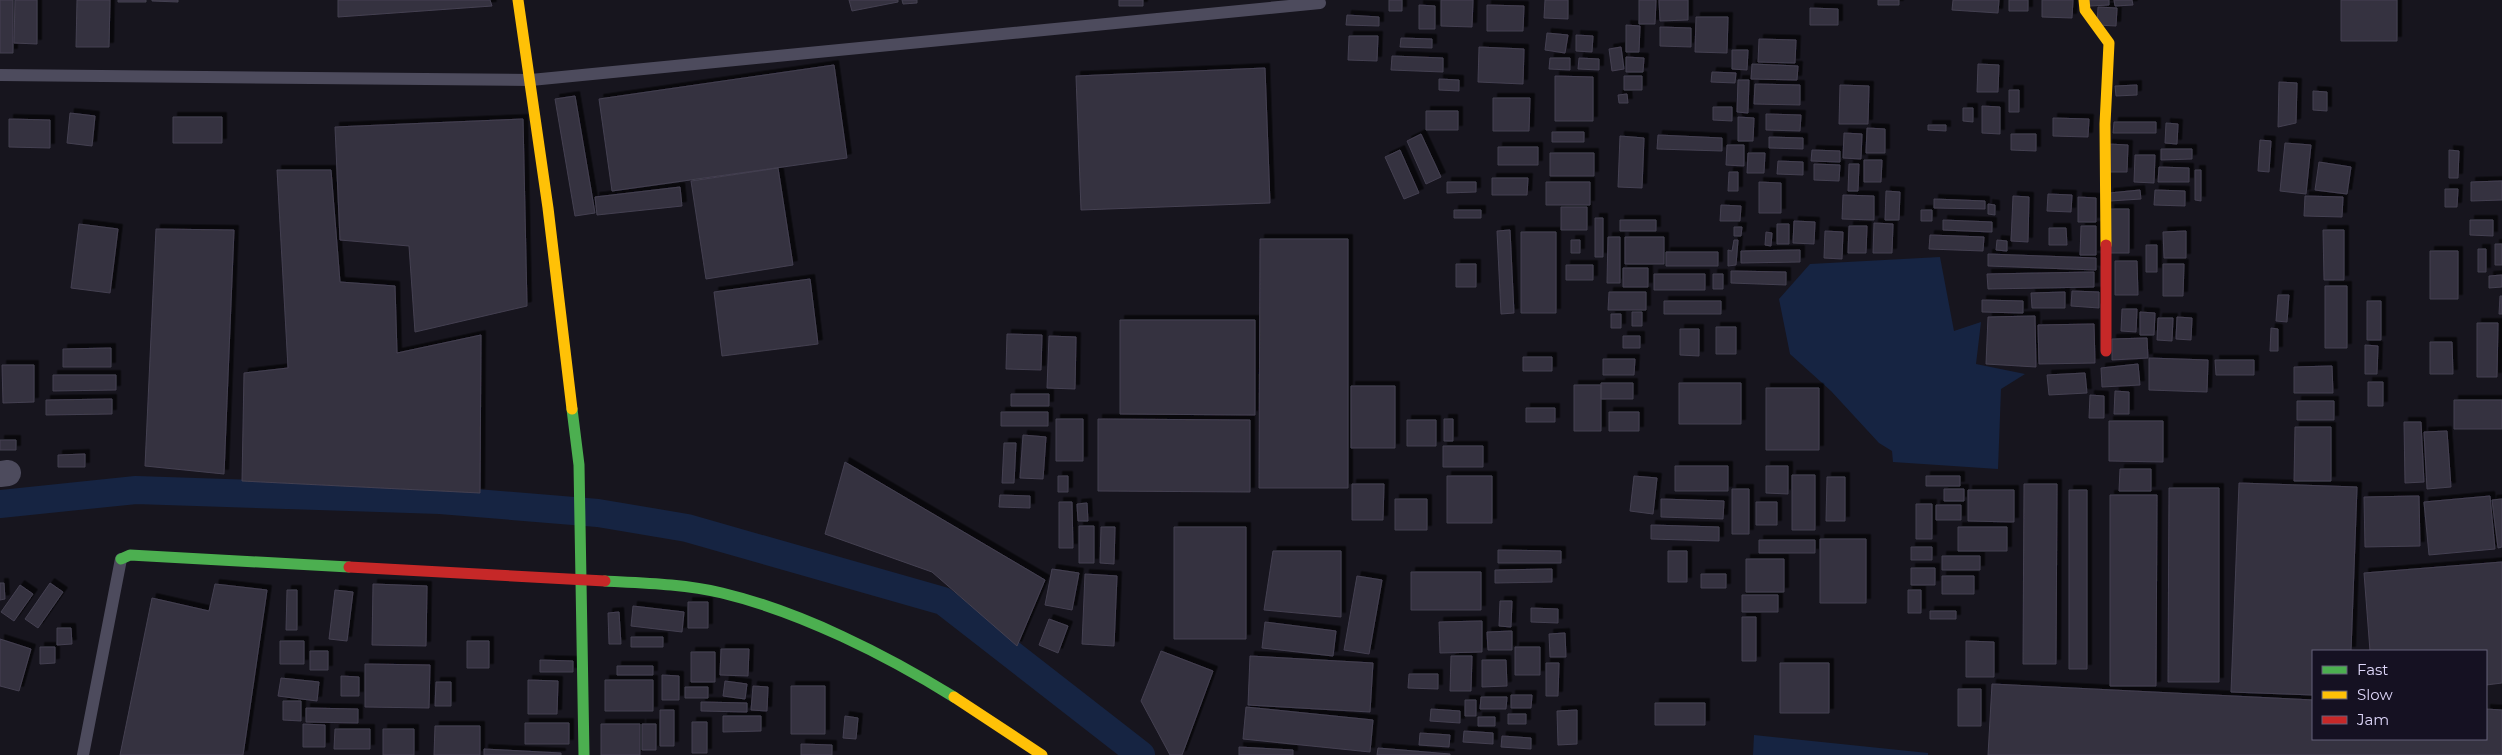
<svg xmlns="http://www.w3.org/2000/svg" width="2502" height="755" viewBox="0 0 2502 755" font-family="Montserrat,sans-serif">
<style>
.water{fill:#162442}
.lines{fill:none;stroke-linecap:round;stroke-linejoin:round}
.canal{stroke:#162442;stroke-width:28}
.building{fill:#363340;stroke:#444051;filter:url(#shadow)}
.lane{stroke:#4d4b5d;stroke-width:12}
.street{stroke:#4d4b5d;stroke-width:26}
.fast{stroke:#4caf50;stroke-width:11}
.slow{stroke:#ffc107;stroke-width:11}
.jam{stroke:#c62828;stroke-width:11}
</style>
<defs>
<filter id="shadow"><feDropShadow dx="4.5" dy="-4.5" stdDeviation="0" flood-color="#0009"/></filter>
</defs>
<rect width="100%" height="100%" fill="#17151e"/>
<path class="water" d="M1940,257l14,74 27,-9 -5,42 49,10 -24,15 -3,80 -105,-7 -1,-11 -13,-8 -48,-52 -41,-37 -11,-55 31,-35z
M1754,735l174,18v2h-175z"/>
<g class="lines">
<path class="canal" d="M0,504l136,-14 304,10 158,13 89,15 256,73 198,154"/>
</g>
<path class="building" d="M0,0h13v53h-13z
M15,0h22v44l-23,-1z
M77,0h33l-1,47h-33z
M118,0h28v2h-28z
M152,0h26v2l-26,-1z
M338,0h152l2,6 -154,11z
M849,0h49v2l-46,9z
M902,0h15v3l-14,1z
M1119,0h24v6h-24z
M1389,0h13v11h-13z
M1441,0h32l-1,27 -31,-1z
M1545,0h23v19l-24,-1z
M1639,0h17l-1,24h-16z
M1659,0h29v20l-28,1z
M1878,0h21v5h-21z
M1953,0h46l-1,13 -46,-3z
M2009,0h19v11h-19z
M2042,0h31l-1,18 -30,-1z
M2089,0h20v5l-19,1z
M2114,0h18l1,5 -18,1z
M2341,0h56v41h-56z
M1419,5l16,1v23h-16z
M1487,5l37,1 -1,25h-36z
M2098,7l19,1 -1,18 -19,-1z
M1810,8l28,1v16h-28z
M1347,15l32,2v9l-33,-1z
M1696,17h32l-1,36 -32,-1z
M1626,25l14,1 -1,26h-13z
M1660,27l31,1v19l-31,-1z
M1547,33l21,2 -3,18 -20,-3z
M1576,35l17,1 -1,16 -16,-1z
M1349,36h29l-1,25 -29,-1z
M1401,38l31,1v9l-32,-1z
M1759,39l37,1 -1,23 -37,-1z
M1479,47l45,2 -1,35 -45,-2z
M1621,47l3,22 -12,2 -3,-22z
M1732,50h16l-1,20 -15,-1z
M1392,56l51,2v14l-52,-2z
M1626,57l18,1 -1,14h-17z
M1550,58h20v12l-21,-1z
M1579,58l20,1v11l-21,-1z
M1752,64l46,2 -1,14 -46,-1z
M1978,64l21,1 -1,27h-21z
M834,65l13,93 -235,33 -13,-92z
M1265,68l5,135 -189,7 -5,-134z
M1712,72l24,1 -1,10 -24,-1z
M1555,76l38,1v44h-38z
M1624,76h18v14h-18z
M1439,79l20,1v11l-20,-1z
M1738,80h11l-1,33 -11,-1z
M2279,82l18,1 -1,40 -18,4z
M1755,84l45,1v20l-46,-1z
M1840,85l29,1 -1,38h-29z
M2137,85v10l-21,1 -1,-10z
M2009,90h10v22h-10z
M2313,91l14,1v19l-14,-1z
M1627,94l1,9h-9l-1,-8z
M575,96l20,117 -20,3 -20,-117z
M1493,98h37l-1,33h-36z
M1982,106l18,1v27l-18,-1z
M1713,107h19v14l-19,-1z
M1963,108h10v14l-10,-1z
M1426,111h32v19h-32z
M70,113l25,3 -3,30 -25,-3z
M1766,114l35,1 -1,16 -34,-1z
M173,117h49v26h-49z
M1738,117l16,1 -1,23h-15z
M2053,118l36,1 -1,18 -35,-1z
M9,119l41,1v28l-41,-1z
M523,119l4,187 -112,26 -6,-86 -69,-6 -5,-113z
M2114,122h42v11h-43z
M2166,123l12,1 -1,20 -12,-1z
M1928,125h18v6l-18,-1z
M1867,128l18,1v24h-19z
M1552,132h32v10h-32z
M1844,133l18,1 -1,25 -18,-1z
M1421,134l20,43 -15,7 -19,-43z
M2011,134h25v17l-25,-1z
M1658,135l64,3v13l-65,-2z
M1620,136l24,2 -2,50 -24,-1z
M1769,137l34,1v11l-34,-1z
M2260,140l11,1 -2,31 -11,-1z
M2285,143l26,2 -5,49 -26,-3z
M2108,144l20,1 -1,27h-19z
M1727,145h17v21l-18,-1z
M1498,147h40v18h-40z
M2161,149h31v10l-31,1z
M1400,150l19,43 -15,6 -19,-42z
M1812,150l28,1v11l-29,-1z
M2449,150l10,1 -1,27h-9z
M1550,153h44v23h-44z
M1748,153h17l-1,20h-17z
M2135,155h20l-1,28 -20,-1z
M1864,160h18l-1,22h-17z
M1778,161l25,1v13l-26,-1z
M2319,162l32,5 -4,27 -32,-4z
M1814,164l26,1 -1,16 -25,-1z
M1849,164h10l-1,27h-10z
M2159,167l30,1v14h-31z
M778,168l15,97 -87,14 -15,-98z
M277,170h54l9,112 55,4 2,67 84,-18 -1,158 -238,-12 2,-108 44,-5z
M2195,170h6v31l-6,-1z
M1729,172h9v19h-10z
M1492,178h36l-1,17h-35z
M2502,181v19l-31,1v-19z
M1447,182h29v10l-29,1z
M1546,182h44v23h-44z
M1759,182l22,1v30h-22z
M680,187l2,19 -85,9 -2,-18z
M2445,189h13l-1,18h-12z
M2140,190l1,9 -31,2 -1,-8z
M2155,190l30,1v15l-31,-1z
M1886,191l14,1 -1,28h-14z
M2048,194l24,1 -1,17 -24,-1z
M1843,195l31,1v24l-32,-1z
M2013,196l16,1 -1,45 -17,-1z
M2305,196l38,1 -1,20 -38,-1z
M2078,197l18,1v24h-18z
M1934,199l51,2v8l-51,-1z
M1988,204l7,1v10l-7,-1z
M1721,205l20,1 -1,15h-20z
M1561,207h26v23h-26z
M2110,209h19v44h-19z
M1454,210h27v8h-27z
M1921,210h11v11h-11z
M1595,218h8v39h-8z
M1620,220h36v11h-36z
M1943,220l49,2v10l-49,-2z
M2470,220h23v16l-23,-1z
M1794,221l21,1 -1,22 -21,-1z
M1874,223l19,1 -1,29h-19z
M79,224l39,5 -8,64 -39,-5z
M1777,224h12v20h-12z
M1849,226h18l-1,27h-18z
M2081,226h15v29h-16z
M1734,227h8l-1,9h-7z
M2049,228h17l1,17h-18z
M156,229l78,1 -10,244 -79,-8z
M1510,230l4,83 -13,1 -4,-83z
M2323,230h21v50h-20z
M1825,231l18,1 -1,27 -18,-1z
M2186,231v27h-22l-1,-26z
M1521,232h35v81h-35z
M1766,232l6,1 -1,13 -6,-1z
M1930,235l54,2 -1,14 -54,-2z
M1608,237h12v46h-13z
M1625,237h39v27h-39z
M1260,239h88v249h-89z
M1571,240h9v13h-9z
M1734,240h4l-2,25 -8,1v-16l4,1z
M1997,240l10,1v10l-11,-1z
M2495,244h7v21h-7z
M2146,245h11v27h-11z
M2478,249h8v23h-8z
M1800,250v12l-59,1v-12z
M2430,251h28v48h-28z
M1666,252h52v14h-52z
M1988,254l108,4v12l-108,-4z
M2115,261h22l1,34h-23z
M1456,264h20v23h-20z
M2163,264h21l-1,32h-20z
M1566,265h27v15h-27z
M1623,268h25v19h-25z
M1731,271l55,1v13l-55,-2z
M2094,272v15l-106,2 -1,-15z
M1654,274h51v16h-51z
M1713,274h10v15h-10z
M2502,275v12l-13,1v-12z
M810,279l8,65 -96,12 -8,-64z
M2325,286h22v62h-22z
M2072,291l27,1v16l-28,-2z
M1609,292h37v18h-38z
M2065,292v16h-33l-1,-15z
M2278,295h11l-2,27 -11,-1z
M2500,296h2v18h-3z
M1982,300l41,1v12l-41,-1z
M1664,301h57v13h-57z
M2367,301h14v39h-14z
M2122,309h15l-1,23 -15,-1z
M1632,312h10v14h-10z
M2140,312l15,1 -1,22h-14z
M1611,314h10v14h-10z
M2035,316l1,51 -50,-3 2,-47z
M2177,317l15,1 -1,22 -15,-1z
M2158,318h15l-1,23 -15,-1z
M1120,320h135v95l-135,-1z
M2477,323h21l-1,54h-20z
M2094,324l1,39 -56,1 -1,-39z
M1716,327h20v27h-20z
M2271,328l7,1v22h-8z
M1680,329h19v27l-19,-1z
M1007,334l35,1 -1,35 -35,-1z
M1049,336l27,1 -1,52 -28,-1z
M1623,336h17v12h-17z
M2147,338l1,20 -36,2v-21z
M2430,342h22l1,32h-23z
M2365,345l13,1 -1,28h-12z
M111,348v19h-48v-18z
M1523,357h29v14h-29z
M2149,358l59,2 -1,32 -58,-2z
M1603,359h32l-1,16h-31z
M2215,360h39v15h-38z
M2138,364l2,21 -38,2 -1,-19z
M2,365h32v37l-31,1z
M2332,366l1,27h-39v-26z
M2085,373l2,20 -38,2 -2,-20z
M53,375h63v15l-63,1z
M2368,382h15v24h-15z
M1601,383h32v16h-32z
M1679,383h62v41h-62z
M1574,385h27v46h-27z
M1351,386h44v62h-44z
M1766,388h53v62h-53z
M2115,391l14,1v22h-15z
M1011,394h38v12h-38z
M2090,395l14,1v22h-15z
M112,399v15l-66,1v-15z
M2454,400h48v29h-48z
M2297,401h37v19h-37z
M1526,408h29v14h-29z
M1001,412h47v14h-47z
M1609,412h30v19h-30z
M1056,419h27v42h-27z
M1098,419l152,1v72l-152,-1z
M1444,419h9v22h-9z
M1407,420h29v26h-29z
M2109,421h54v41l-54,-1z
M2404,422h17l3,60 -19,1z
M2295,427h36v54h-37z
M2447,431l4,56 -24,2 -3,-57z
M1023,435l23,2 -3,42 -23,-1z
M0,440h16v10h-16z
M1004,443h12l-2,40h-12z
M1443,446h40v21h-40z
M85,454v13h-27v-12z
M845,462l200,118 -28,66 -85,-74 -107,-38z
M1675,466h53v25h-53z
M1766,466h22v28l-22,-1z
M2120,469h31v22h-32z
M1792,475h23v55h-23z
M1058,476h10v16h-10z
M1447,476h45v47h-45z
M1634,476l23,2 -4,36 -23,-3z
M1926,476h34v10h-34z
M1827,477h18v44h-19z
M2239,483l118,4 -6,164h-38v44l-82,-3z
M1352,484h32l-1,36h-31z
M2024,484h33l-1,180h-33z
M2169,488h50v194h-51z
M1732,489h17v45h-17z
M1944,489h20v12h-20z
M1968,490h46v32l-46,-1z
M2069,490h18v179h-18z
M1000,495l30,1v12l-31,-1z
M2110,495h47l-1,191h-46z
M2419,496l1,50 -55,1 -1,-50z
M2490,496l5,53 -66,6 -5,-53z
M1395,499h32v31h-32z
M1661,499l63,2 -1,18 -62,-2z
M2502,499v48l-4,1 -6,-48z
M1059,502h13l1,46h-14z
M1756,502h21v23h-21z
M1087,503l1,18h-10l-1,-17z
M1916,504h16v35h-16z
M1936,505h25v15h-25z
M1651,525l68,2v14l-68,-2z
M1079,526h15v37h-15z
M1101,527h14l-1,37 -14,-1z
M1174,527h72v112h-72z
M1958,527h49v24h-49z
M1820,539h46v64h-46z
M1759,540h56v13h-56z
M1911,547h21v13h-21z
M1498,550l63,1v12h-63z
M1273,551h68v66l-77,-7z
M1668,551h19v31h-19z
M1942,556h38v14h-38z
M1746,559h38v33h-38z
M2502,562v121l-16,2v-34h-116l-6,-78z
M1911,568h24v17h-24z
M1052,569l27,4 -7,37 -27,-5z
M1552,569v13l-57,1v-13z
M1411,572h70v38h-70z
M1085,574l32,2 -3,70 -32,-2z
M1701,574h25v14h-25z
M1357,576l25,4 -13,74 -25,-4z
M1942,576h32v18h-32z
M0,583h4l1,16 -5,1z
M50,583l13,9 -25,36 -13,-9z
M215,584l52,6 -24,165h-123l32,-157 57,13z
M373,584l54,2 -1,60 -54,-1z
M20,585l13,9 -19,27 -13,-9z
M287,590h10v40h-11z
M335,590l18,2 -6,49 -18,-2z
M1908,590h13v23h-13z
M1742,595h36v17h-36z
M1500,601h12l-1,26 -12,-1z
M688,602h20v26h-20z
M633,606l51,6 -2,20 -51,-6z
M1531,608l27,1v14l-27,-1z
M1930,611h26v8h-26z
M619,612l2,32h-12l-1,-31z
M1742,617h14v44h-14z
M1049,619l19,7 -10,27 -19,-8z
M1482,621v31l-42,1 -1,-31z
M1265,622l71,9 -3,25 -71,-8z
M57,628h14l1,16 -15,1z
M1512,631v19h-24l-1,-18z
M1565,633l1,24h-16l-1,-23z
M631,637h32v10h-32z
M0,639l31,10 -12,42 -19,-5z
M280,641h24v23h-24z
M467,641h22v27h-22z
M1966,641l28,1v35h-28z
M40,647h15v16l-15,1z
M1515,647h25v28h-25z
M721,649h28l-1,27 -28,-1z
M310,651h18v19h-18z
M1161,651l52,20 -31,84h-12l-29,-54z
M691,652h24v30h-24z
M1250,656l123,7 -3,49 -122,-7z
M1451,656h21l-1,35h-21z
M540,660l33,1v11h-33z
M1482,660h24l1,26 -25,1z
M1546,663h13l-1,33h-12z
M1780,663h49v50h-49z
M365,664l65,1 -1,43 -64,-1z
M617,666h36v9h-36z
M1409,674h29v15l-30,-1z
M662,675l17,1v24h-17z
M341,676l18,1v19h-18z
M281,678l38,4 -2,19 -39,-5z
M528,680l30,1 -1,33h-29z
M605,680h48v31h-48z
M725,681l22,3 -2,15 -22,-3z
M436,682h15v24h-16z
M1992,684l321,16v39h173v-30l16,1v45h-514z
M753,686l15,1 -1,24 -16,-1z
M791,686h34v48h-34z
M685,687h23v11h-23z
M1958,689h23v37h-23z
M1511,695h21l-1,13h-20z
M1481,697h26l-1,12h-26z
M1465,700h11v16h-11z
M283,701h18v20l-18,-1z
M701,702l46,1v9l-46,-1z
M1655,703h50v22h-50z
M1246,707l127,13 -3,32 -127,-13z
M306,708l52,1v14l-52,-1z
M1431,709l29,2v12l-30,-2z
M660,710h14v36h-14z
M1577,710v34l-19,1 -1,-34z
M1508,714h18v10h-18z
M723,716h38v15l-38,1z
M845,716l13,2 -2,21 -13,-1z
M1478,717h17v9h-17z
M692,722h15v31h-15z
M525,723h44v21h-44z
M303,724l22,1v22h-22z
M601,724h39v31h-39z
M642,724h14v26h-14z
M435,726h45v29h-46z
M335,729h35v20h-36z
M383,729h31v26h-31z
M1464,731l29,2v11l-30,-2z
M1420,733l30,2 -1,12 -30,-2z
M1502,736l29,2v11l-30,-2z
M801,744l31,1v10h-31z
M1239,747l54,3v5h-54z
M1378,748l72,6v1h-73z
M484,749l77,4v2h-77z"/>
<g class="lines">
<path class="lane" d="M0,75l531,5 789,-77
M83,755l38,-196"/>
<path class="street" d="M0,474l8,-1"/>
<path class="fast" d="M572,409l7,56 5,290
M121,559l9,-4 219,12
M605,581c39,2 80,3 117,12 79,19 164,62 232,104"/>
<path class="slow" d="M518,0l30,208 24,201
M2084,0l1,10 24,33 -4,81 1,121
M954,697l88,58"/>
<path class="jam" d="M2106,245v106
M349,567l256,14"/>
</g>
<rect x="2312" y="650" width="175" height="90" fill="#151122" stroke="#656078"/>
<rect x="2322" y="666" width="25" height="8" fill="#4caf50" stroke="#656078"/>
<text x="2357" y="675" font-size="15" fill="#ded7fa">Fast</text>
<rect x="2322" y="691" width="25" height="8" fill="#ffc107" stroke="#656078"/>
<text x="2357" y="700" font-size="15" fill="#ded7fa">Slow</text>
<rect x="2322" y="716" width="25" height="8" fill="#c62828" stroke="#656078"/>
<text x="2357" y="725" font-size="15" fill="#ded7fa">Jam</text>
</svg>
